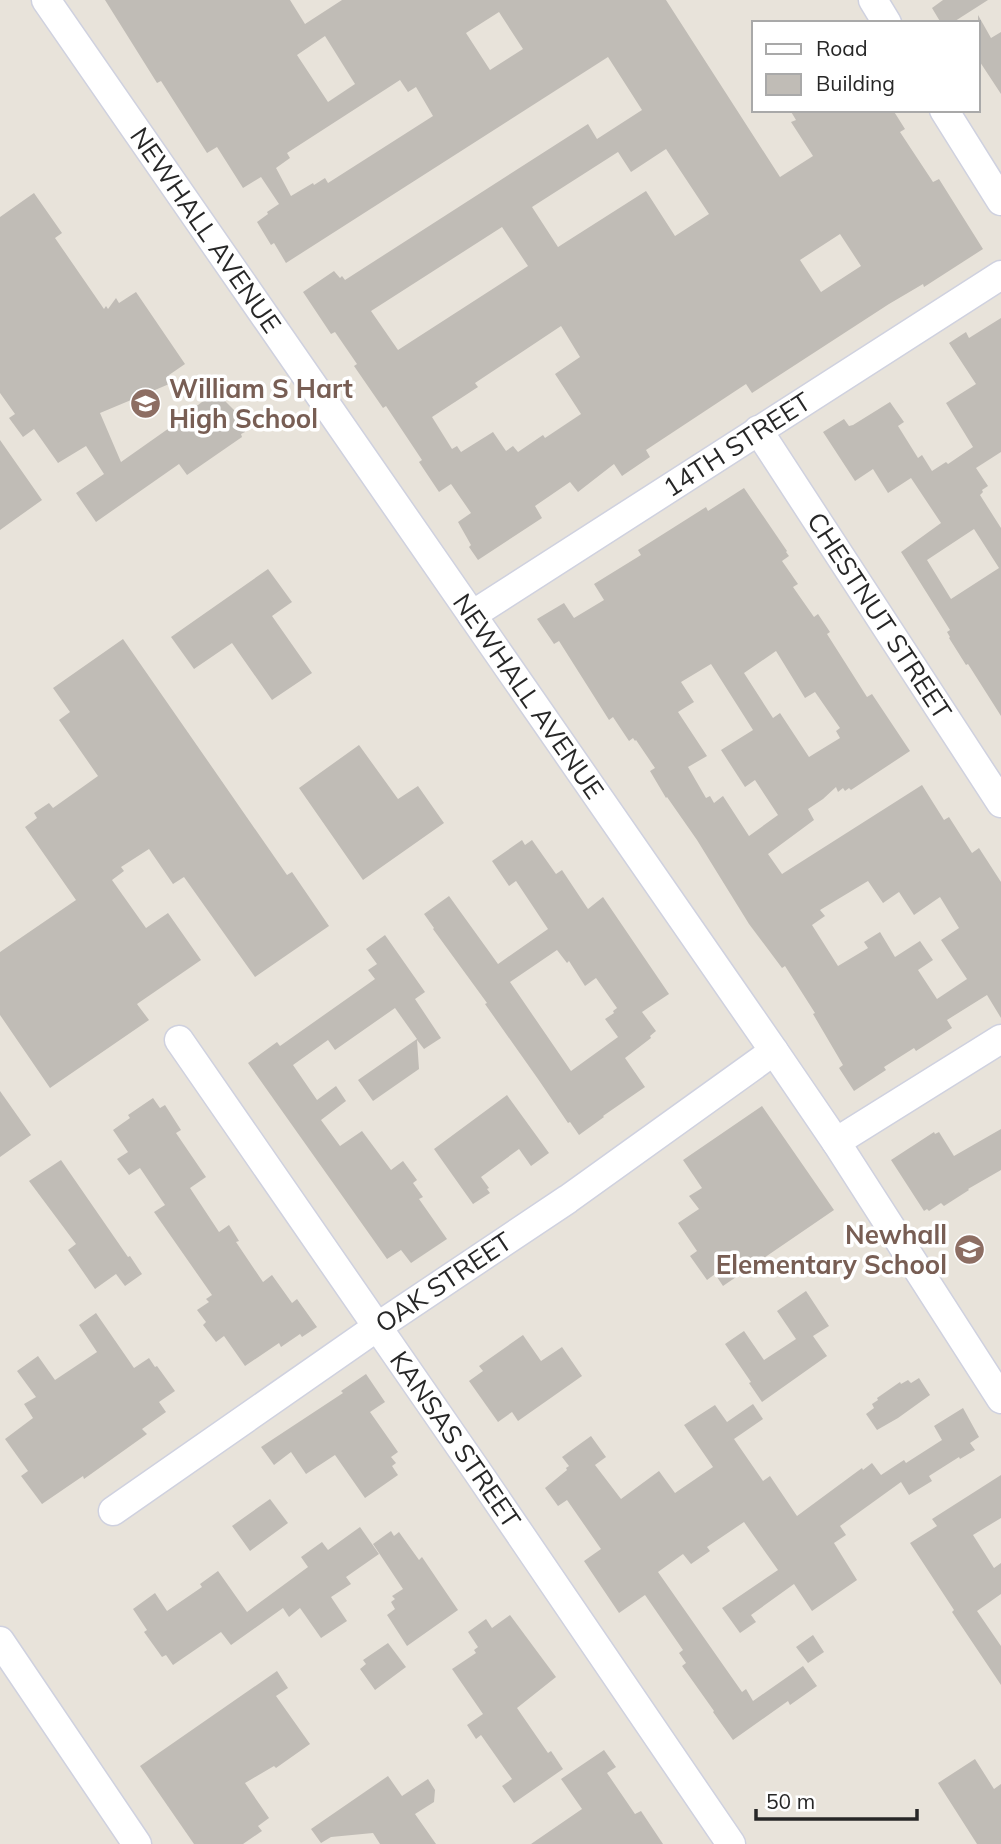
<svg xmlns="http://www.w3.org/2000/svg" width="1001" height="1844" viewBox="0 0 1001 1844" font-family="Mulish,sans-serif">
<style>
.building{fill:#c0bcb6;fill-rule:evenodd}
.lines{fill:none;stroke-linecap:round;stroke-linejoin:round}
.minor-casing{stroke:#cfd1df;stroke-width:31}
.minor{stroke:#fff;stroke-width:28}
.labels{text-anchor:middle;stroke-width:7;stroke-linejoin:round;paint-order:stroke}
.street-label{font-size:26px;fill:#272727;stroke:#fff}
.education-label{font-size:26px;font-weight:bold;fill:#785e54;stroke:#fff;text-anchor:start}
</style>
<rect width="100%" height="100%" fill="#e8e3da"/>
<path class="building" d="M105,0h185l15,24 37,-24h324l114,177 33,-21 -22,-34 5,-2 -6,-10h103l12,19 -5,3 33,50 6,-3 44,70 -59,38 -1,-3 -34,20 -137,89 -6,-9 -100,66 4,7 -28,19 -8,-12 -36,28 -8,-10 -35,24 7,12 -64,42 -9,-13 2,-2 -13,-23 13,-9 -20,-29 -12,8 -20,-30 3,-2 -36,-54 -3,2 -29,-42 3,-2 -22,-32 -4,2 -28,-42 31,-21 6,7 2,-2 3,4 243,-156 9,15 45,-29 -34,-53 -322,206 -12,-20 -3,2 -14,-23 11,-8 -1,-2 12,-8 -18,-27 -18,11 -26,-41 -10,6 -46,-72 -4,2zM499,12l24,37 -33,21 -24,-37zM325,36l30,48 -27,18 -31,-47zM400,80l8,12 8,-5 17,29 -105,67 -3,-5 -11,7 -1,-2 -22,13 -15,-28 14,-10 -3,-5zM666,149l43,65 -34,22 -29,-45 -88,56 -26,-40 86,-55 13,20zM502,227l26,39 -130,84 -27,-39zM840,234l21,32 -40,26 -21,-32zM561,326l19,31 -25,17 26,40 -36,24 -2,-3 -25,17 -5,-6 -7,5 -13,-19 -32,20 -4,-6 -5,3 -20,-32 46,-30 -3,-4z
M943,0h45l-36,23h-11l-9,-15z
M978,15l13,23 10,-6v62l-23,-35z
M34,193l28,40 -7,5 49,71 2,-3 2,3 8,-11 3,5 17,-11 49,72 -16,11 5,7 -74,31 21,49 61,-43 9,-7 -1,-1 16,-12 1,2 10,-8 17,17 11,22 -4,2 1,3 -55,38 -8,-11 -83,58 -20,-29 28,-19 -18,-28 -28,17 -24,-34 -11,8 -14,-19 6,-4 -15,-21v-176z
M1001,318v134l-25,16 12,18 -6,4 1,2 -3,3 21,33v188l-33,-52 -2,1 -17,-27 1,-1 -3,-5 3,-2 -49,-78 40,-29 -30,-45 -23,15 -15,-24 -18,12 -32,-49 21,-13 5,7 4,-1 37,-23 14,20 -6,4 20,32 4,-3 10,16 14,-9 2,2 25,-17 -27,-44 30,-19 -27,-41 17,-11 3,6zM974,529l25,39 -48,31 -24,-39z
M0,440l42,60 -42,30z
M744,488l43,63 -1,1 3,4 -7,5 16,23 -5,3 21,30 4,-3 12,18 -3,2 40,63 5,-3 38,57 -59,39 -2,-2 -4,3 -2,-3 -5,4 -2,-5 -13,12 -15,10 6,11 -46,34 14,20 140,-89 22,35 5,-3 23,36 7,-5 22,34v136l-14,-23 -40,25 5,8 -36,23 -2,-3 -30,19 2,3 -32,21 -15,-23 4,-3 -30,-51 2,-1 -30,-47 -3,2 -33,-44 -52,-84 -30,-43 -1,1 -16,-27 5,-3 -19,-28 -1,1 -2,-3 -4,3 -16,-24 -4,3 -50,-79 -5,3 -17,-25 27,-16 10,15 30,-18 -10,-16 47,-29 -3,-5 68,-43 2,4zM776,651l29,47 10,-6 25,36 -4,3 4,7 -31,19 -29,-44 -7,5 -29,-45zM711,664l42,66 -32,20 24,37 10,-7 23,35 -29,21 -26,-40 -9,7 -4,-7 -4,2 -18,-31 19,-11 -29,-44 16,-10 -13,-20zM868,881l15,22 16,-11 15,23 26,-18 19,31 -18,12 26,39 -30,20 -19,-29 15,-10 -13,-19 -25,16 -15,-25 -16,10 4,6 -30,18 -26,-41 13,-9 -5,-6z
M268,569l24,33 -20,14 40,57 -40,27 -40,-57 -38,26 -23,-32z
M123,639l164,236 5,-3 37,54 -74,51 -71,-100 -11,7 -24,-35 -28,18 3,4 -12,9 34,48 22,-15 33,47 -64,44 12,16 -99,68 -50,-73v-63l76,-52 -51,-73 12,-9 -3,-5 15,-10 4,5 45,-32 -39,-56 11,-8 -17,-24z
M359,745l39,54 20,-13 26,37 -81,57 -64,-92z
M522,840l3,5 7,-5 24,34 6,-4 26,39 15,-12 66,97 -27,18 14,19 -6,5 1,2 -26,20 20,29 -42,29 1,1 -25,18 -9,-13 -2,1 -30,-44 -53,-75 2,-1 -54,-74 1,-1 -10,-14 25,-18 49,68 50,-35 -32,-48 -7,5 -17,-25zM557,950l10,13 2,-2 16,25 11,-8 21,30 -4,3 1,2 -9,6 13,18 -47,34 -61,-89z
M385,935l40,57 -10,7 26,39 -17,11 -7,-9 2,29 -46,32 -15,-21 59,-41 -22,-31 -60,42 -7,-10 -35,25 24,35 19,-14 10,15 -25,19 19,26 22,-15 29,39 12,-9 14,19 -4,3 10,14 -4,2 28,40 -36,24 -10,-13 -14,9 -139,-196 29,-21 3,4 95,-67 -7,-9 9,-6 -11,-15z
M0,1091l31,44 -31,22z
M507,1095l42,58 -18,13 -12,-17 -38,28 8,11 -2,1 3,4 -17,11 -39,-55z
M153,1098l7,10 5,-3 16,25 -5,3 30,44 -16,11 29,44 10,-7 10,16 -3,1 27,40 9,-7 20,28 5,-4 20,28 -15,10 -2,-3 -19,13 -2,-4 -34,23 -21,-30 -8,6 -13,-17 3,-3 -9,-12 12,-8 -3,-3 6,-4 -58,-83 11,-7 -25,-37 -11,7 -12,-16 11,-7 -15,-22 17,-12 -2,-3z
M762,1106l72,104 -111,76 -8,-12 -8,6 -17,-24 7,-5 -19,-28 21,-14 -10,-13 13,-8 -19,-28z
M1001,1129v41l-33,19 1,1 -25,16 -3,-3 -12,8 -2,-2 -3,2 -33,-51 43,-28 1,2 4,-2 15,24z
M61,1160l67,97 2,-1 12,18 -17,12 -9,-12 -21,15 -27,-39 8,-6 -47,-63z
M806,1291l23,35 -16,10 14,20 -65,46 -13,-19 2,-1 -26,-38 19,-13 20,29 32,-21 -19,-28z
M96,1313l38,55 15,-10 6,9 2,-1 18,25 -16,11 7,10 -24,17 5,5 -63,45 -1,-3 -41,28 -21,-28 7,-5 -23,-32 28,-21 -9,-14 12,-7 -19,-26 21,-15 17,24 42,-28 -18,-27z
M523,1335l18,26 21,-14 20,29 -64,45 -6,-9 -14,10 -29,-41 14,-10 -4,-5z
M366,1374l19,28 -15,10 28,40 -7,5 5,6 -4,3 6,9 -33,23 -30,-43 -29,19 -15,-22 -17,13 -13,-18 82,-54 -2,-2z
M919,1378l11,17 -32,23 -21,12 -11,-16 8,-6 -2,-4 6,-4 -1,-2 23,-16 1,2 7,-4 3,3z
M753,1404l10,15 -29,20 29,42 7,-5 27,40 65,-48 1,2 9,-7 9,12 23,-15 2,3 36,-23 -8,-14 29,-18 16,29 -9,6 5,7 -15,9 -1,-2 -30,19 3,5 -23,14 -8,-13 -61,44 6,9 -12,8 23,37 -45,31 -18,-27 -43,31 5,7 -16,11 -18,-25 56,-38 -34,-48 -37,25 3,4 -19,13 -8,-10 -25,18 84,120 4,-3 7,12 50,-35 14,20 -27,19 -2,-4 -55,39 -20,-28 1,-1 -32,-45 4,-3 -7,-10 4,-3 -38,-55 -26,18 -35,-52 17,-12 -34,-49 -9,6 -13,-18 22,-18 -1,-2 3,-2 -7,-9 29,-21 15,21 -11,8 26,34 38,-28 16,22 38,-26 -29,-42 31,-20 12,17z
M1001,1475v43l-28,17 21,33 7,-5v31l-24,17 24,35v39l-49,-73 2,-2 -44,-67 27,-17 -5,-7z
M270,1499l18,24 -38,28 -18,-25z
M360,1527l19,27 -33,23 5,7 -20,13 16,24 -26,17 -21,-30 -11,9 -6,-9 -52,37 -10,-13 -48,33 -7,-10 -4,2 -18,-25 3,-2 -14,-21 22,-16 12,18 35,-24 -2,-3 18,-13 29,41 61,-45 -7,-10 21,-15 6,8z
M391,1531l3,5 5,-4 20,28 3,-3 36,53 -51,36 -20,-31 8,-6 -4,-7 4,-3 -3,-3 11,-7 -30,-45z
M510,1615l46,62 -39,31 31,45 3,-2 12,18 -49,34 -12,-17 10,-7 -31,-44 -5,4 -9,-14 16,-11 -31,-45 24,-16 -2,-3 4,-3 -10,-15 18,-13 6,9z
M813,1635l11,17 -16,11 -12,-16z
M388,1643l18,24 -31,23 -15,-21 6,-5 -3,-4z
M277,1671l11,17 -12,8 34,48 -34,24 -2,-2 -29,17 24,35 -11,8 4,5 -19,13h-49l-54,-78z
M604,1750l12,17 -9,6 28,41 6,-3 22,33h-132l51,-35 -21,-30z
M975,1759l19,30 7,-5v60h-24l-39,-61z
M388,1776l14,20 26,-17 7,11 -1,12 -19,12 21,30h-56l-7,-11 -42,4 -10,6 -10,-14z"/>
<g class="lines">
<defs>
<g id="minor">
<path id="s1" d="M46,0l728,1051 62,91 165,257"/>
<path d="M873,0l14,23"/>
<path d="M944,110l57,91"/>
<path id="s2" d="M758,430l243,373"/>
<path id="s3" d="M472,615l529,-340"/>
<path id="s4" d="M179,1040l298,431 254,373"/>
<path d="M836,1142l165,-103"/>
<path id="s5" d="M113,1511l264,-184 191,-128 206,-148"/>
<path d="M0,1641l137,203"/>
</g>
</defs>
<use href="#minor" class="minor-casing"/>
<use href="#minor" class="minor"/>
</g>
<defs>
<symbol id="school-disc" viewBox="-11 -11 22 22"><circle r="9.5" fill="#8d6e63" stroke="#fff"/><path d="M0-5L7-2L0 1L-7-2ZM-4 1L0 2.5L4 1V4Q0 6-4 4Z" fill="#fff"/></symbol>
</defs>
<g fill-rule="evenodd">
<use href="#school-disc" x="128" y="386" width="35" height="35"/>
<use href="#school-disc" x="952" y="1232" width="35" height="35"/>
</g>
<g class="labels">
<g class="street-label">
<text dy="9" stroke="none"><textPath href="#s1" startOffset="280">NEWHALL AVENUE</textPath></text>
<text dy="9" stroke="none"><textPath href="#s3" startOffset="315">14TH STREET</textPath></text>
<text dy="9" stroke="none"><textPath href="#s2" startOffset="222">CHESTNUT STREET</textPath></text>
<text dy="9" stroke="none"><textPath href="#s1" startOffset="847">NEWHALL AVENUE</textPath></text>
<text dy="9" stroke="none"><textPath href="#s5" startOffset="402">OAK STREET</textPath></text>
<text dy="9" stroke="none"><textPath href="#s4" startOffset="486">KANSAS STREET</textPath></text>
</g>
<g class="education-label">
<text x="169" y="398">William S Hart<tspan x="169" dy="30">High School</tspan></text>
<text x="947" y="1244" text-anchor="end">Newhall<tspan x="947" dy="30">Elementary School</tspan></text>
</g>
</g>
<rect x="752" y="21" width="228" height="91" fill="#ffffff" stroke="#a9a9a9" stroke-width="2"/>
<rect x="766" y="44" width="35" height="10" fill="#ffffff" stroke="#a9a9a9" stroke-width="2"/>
<text x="816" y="56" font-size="21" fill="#272727">Road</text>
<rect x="766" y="74" width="35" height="21" fill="#c0bcb6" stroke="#a9a9a9" stroke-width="2"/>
<text x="816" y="91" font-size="21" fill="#272727">Building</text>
<path d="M756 1809v10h161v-10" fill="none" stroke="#272727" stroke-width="3.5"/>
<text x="766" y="1809" font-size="21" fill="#272727" stroke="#ffffff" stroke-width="5" paint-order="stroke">50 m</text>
</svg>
